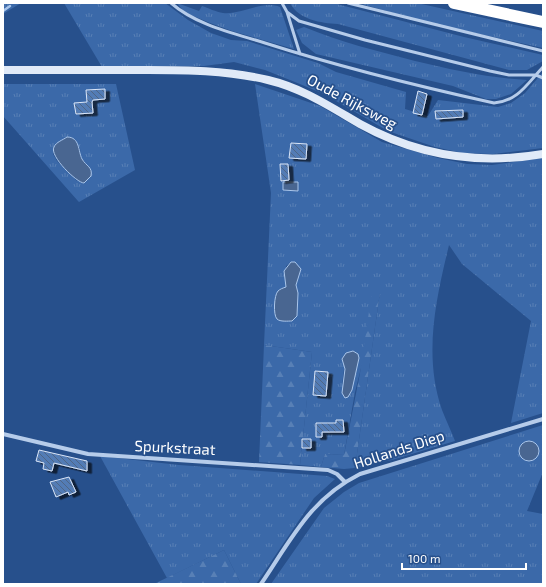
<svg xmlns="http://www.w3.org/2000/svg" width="546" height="587" viewBox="0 0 546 587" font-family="'Exo 2',sans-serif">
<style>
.grass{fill:url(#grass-tufts);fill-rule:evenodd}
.forest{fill:url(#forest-firs)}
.water{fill:#496691;stroke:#aac6eb}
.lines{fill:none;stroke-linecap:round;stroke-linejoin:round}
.stream{stroke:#aac6eb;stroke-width:2.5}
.building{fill:url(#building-back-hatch);stroke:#dae6f8;filter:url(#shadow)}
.lane{stroke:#b6ccea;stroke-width:3}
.street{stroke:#b6ccea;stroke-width:4}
.secondary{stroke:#e0eaf8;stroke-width:8}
.highway{stroke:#fff;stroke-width:12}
.labels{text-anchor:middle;stroke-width:3.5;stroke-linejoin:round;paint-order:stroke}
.street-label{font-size:15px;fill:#fff;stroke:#27508c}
</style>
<defs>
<pattern id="grass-tufts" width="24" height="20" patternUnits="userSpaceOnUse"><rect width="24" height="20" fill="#3b69a9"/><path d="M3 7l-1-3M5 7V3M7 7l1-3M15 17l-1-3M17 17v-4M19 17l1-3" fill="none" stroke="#5880b6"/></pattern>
<pattern id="forest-firs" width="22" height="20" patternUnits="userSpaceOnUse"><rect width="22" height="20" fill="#3b69a9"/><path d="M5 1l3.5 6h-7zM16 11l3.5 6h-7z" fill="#5880b6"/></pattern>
<pattern id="building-back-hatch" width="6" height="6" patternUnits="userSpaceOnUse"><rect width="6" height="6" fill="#537bb5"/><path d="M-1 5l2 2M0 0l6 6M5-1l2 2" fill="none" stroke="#506686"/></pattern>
<filter id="shadow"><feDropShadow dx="4.5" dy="2.5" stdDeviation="0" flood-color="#0009"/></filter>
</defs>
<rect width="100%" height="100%" fill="#27508c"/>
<path class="grass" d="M3,3h18l-18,11z
M64,3h101l23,17 23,13 20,7 16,1 71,22 18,9 70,20 -1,17 23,7 10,-16 60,7 13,-4 14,-10 18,-21v76l-50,6 -31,-1 -27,-6 -47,-16 -64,-37 -29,-12 -30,-12 -31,-8 -30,4 -102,1z
M177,3l22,8 3,-5c6,2 14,6 21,7 19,2 39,-13 57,-6l14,42 -62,-18 -22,-8 -26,-11z
M290,3h43l131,34 79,18v6l-16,9h-18l-171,-46c-17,-1 -39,-4 -48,-21z
M358,3h59l126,28v17l-121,-27z
M304,27c36,15 73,24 111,34 38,9 74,17 112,19l-16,14 -15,5h-10l-33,-13 -137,-32 -14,-11 -6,-13z
M3,84h113l19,86 -56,32 -1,-1 -75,-85zM67,137l13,11 1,10 8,9 -12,14 -20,-20 -4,-7 2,-9z
M255,84l65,22 62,36 56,16 29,6 25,1 51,-7v255l-32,10 20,-102 -69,-57 -13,-19c-13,54 -26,110 -7,165 4,10 9,21 13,31l-63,19 -37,8 25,-176 -25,100 -11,63 -19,-1 -4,13 -21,-2 12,-113 -48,-7 7,-152zM291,262l10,7 -5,16 2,8 -1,23 -22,-2 1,-20 10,-7v-21zM353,351l3,2 2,8 -16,24 4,-32z
M543,425v47l-16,39 16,3v70h-272l53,-76 20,-16 15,-9zM529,441l1,20 -6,-1 -4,-5 3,-11z
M100,456l79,9 148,11 8,3 -21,19 -58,86h-15l-17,-34 -57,28z"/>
<path class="forest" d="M372,291l8,1 -25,176 -11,1 -23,-2 4,-13 19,1 16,-82z
M264,345l48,7 -12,113 -41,-3z
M224,550l17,34h-87z"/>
<path class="water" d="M67,137c13,0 11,14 15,22 4,7 11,8 9,17l-7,7c-7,0 -35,-27 -30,-36 2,-5 9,-7 13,-10z
M283,182h15v9l-15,-1z
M291,262h4l6,7 -5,16 2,8 -1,23 -5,5c-4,0 -12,1 -15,-2 -4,-4 -3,-24 1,-28 2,-2 5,-3 8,-4l-2,-16z
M353,351l5,3 1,4 -7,32 -4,7 -3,1 -3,-5 3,-24 -3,-10 4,-6z
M519 451a10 10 0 1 1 20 0a10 10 0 1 1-20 0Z"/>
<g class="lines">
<path class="stream" d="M3,11l7,-5"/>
</g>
<path class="building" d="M105,89v10l-12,1 -1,2 1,11 -17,1 -2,-11 13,-1 -1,-12z
M418,91l9,3 -5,21 -9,-2z
M463,110v7l-27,2 -1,-8z
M291,143l16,1 -1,15 -17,-1z
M280,164h8l1,16 -8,1z
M315,371l13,1 -2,24 -13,-1z
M336,420h7l1,12h-22v5h-6v-14h20z
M302,439h9v9h-9z
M39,450l48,11v10l-33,-8 -2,8 -9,-2 1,-6 -8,-2z
M69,477l7,15 -7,3 -1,-3 -12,5 -6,-15z"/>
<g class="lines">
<path class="lane" d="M171,3c25,22 62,30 94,40 75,24 152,43 229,60 24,-2 33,-19 49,-36
M282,3l5,9 12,9 66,19 125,31 19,4h27l7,3
M348,3l195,48
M287,12l13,42"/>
<path class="street" d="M3,434l85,20 240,16 9,4 8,8
M261,584c30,-44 49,-85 99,-110l183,-55"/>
<path class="secondary" d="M3,70c43,0 87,0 130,0 46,0 89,-1 135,10 34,8 61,26 92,44 58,32 118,41 183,30"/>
<path class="highway" d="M454,3l89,19"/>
</g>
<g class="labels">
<g class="street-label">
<text transform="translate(352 102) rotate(28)" y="5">Oude Rijksweg</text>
<text transform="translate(175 448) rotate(3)" y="5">Spurkstraat</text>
<text transform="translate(399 450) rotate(-18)" y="5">Hollands Diep</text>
</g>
</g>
<rect width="546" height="587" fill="none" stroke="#ffffff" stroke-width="8"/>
<path d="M402 563v6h124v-6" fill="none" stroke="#ffffff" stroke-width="2"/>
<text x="408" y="563" font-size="12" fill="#ffffff" stroke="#27508c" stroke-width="3" paint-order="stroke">100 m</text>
</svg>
